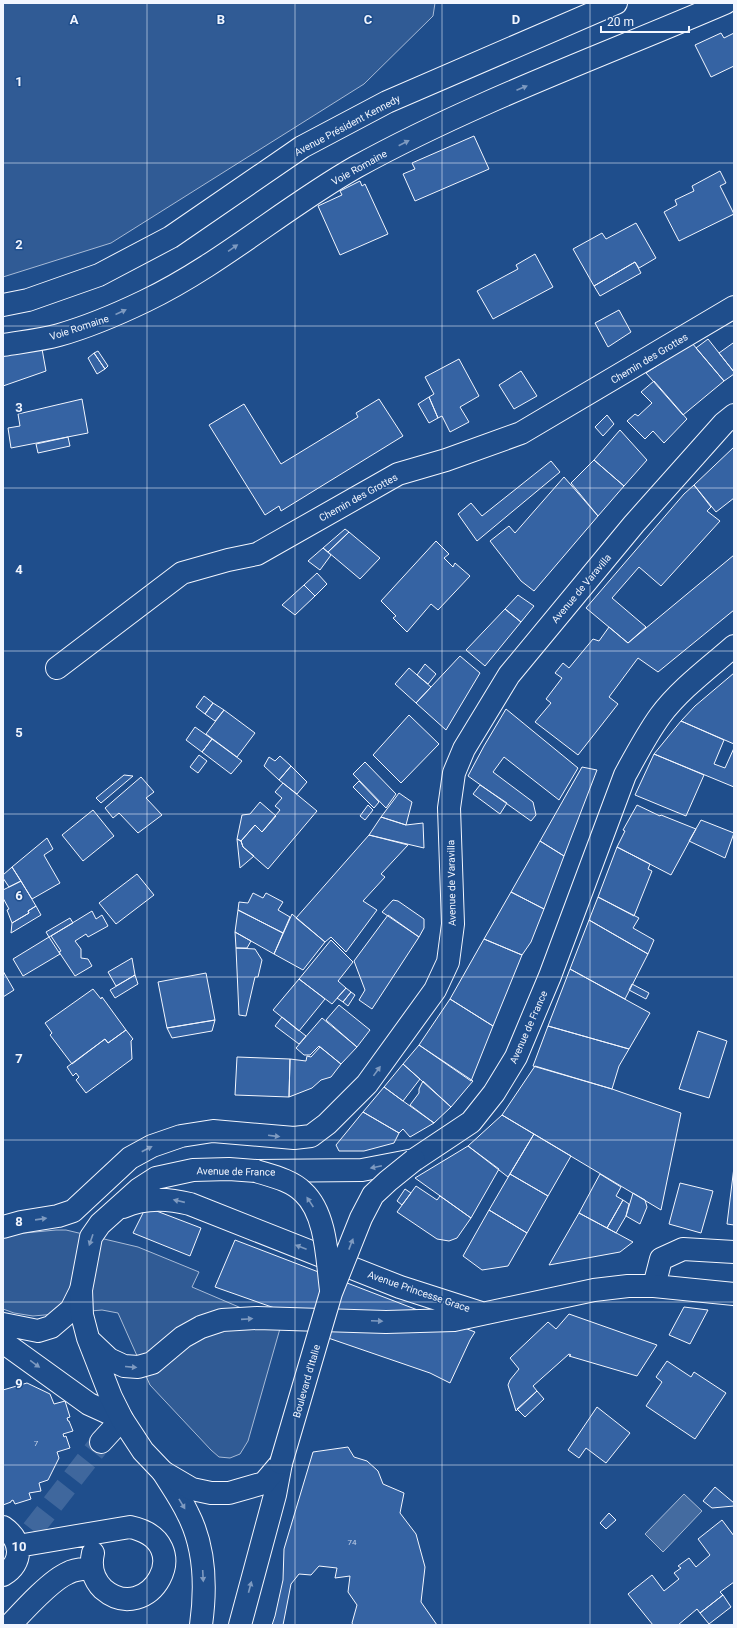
<svg xmlns="http://www.w3.org/2000/svg" width="737" height="1628" viewBox="0 0 737 1628" font-family="Roboto,sans-serif">
<style>
.built{fill:#305b95;stroke:#a8bbd7}
.water{fill:#446ba0;stroke:#a8bbd7}
.building{fill:#3563a3;stroke:#f2f6ff}
.lines{fill:none;stroke-linecap:round;stroke-linejoin:round}
.minor-tunnel{stroke:#3f679d;stroke-width:22;stroke-dasharray:22 11;stroke-linecap:butt}
.minor-casing{stroke:#f2f6ff;stroke-width:24}
.major-casing{stroke:#f2f6ff;stroke-width:24}
.minor{stroke:#1f4e8c;stroke-width:22}
.major{stroke:#1f4e8c;stroke-width:22}
.major-bridge-casing{stroke:#f2f6ff;stroke-width:24;stroke-linecap:butt}
.major-bridge{stroke:#1f4e8c;stroke-width:22}
.oneway{fill:#7e9ac0}
.grid{fill:none;stroke:#f2f6ff;stroke-width:1;stroke-opacity:0.55}
.labels{text-anchor:middle;stroke-width:3;stroke-linejoin:round;paint-order:stroke}
.number-label{font-size:8px;fill:#c3d1e8}
.street-label{font-size:10px;fill:#f2f6ff;stroke:#1f4e8c}
.grid-label{font-size:13px;text-anchor:middle;font-weight:bold;fill:#f2f6ff;stroke:#1f4e8c;stroke-width:3;stroke-linejoin:round;paint-order:stroke}
</style>
<rect width="100%" height="100%" fill="#1f4e8c"/>
<path class="built" d="M3,3h432l-2,13 -69,68 -253,159 -108,34z
M56,1230h10l72,17 61,25 -7,15 89,38 -33,116 -8,13 -10,4 -11,-1 -8,-7 -61,-65 -32,-72 -16,-3 -69,6 -19,-3 -11,-4v-71l11,-4z"/>
<path class="water" d="M684,1494l18,17 -39,41 -18,-18z"/>
<path class="building" d="M721,33l3,5 10,-5v33l-23,11 -16,-32z
M474,136l15,33 -74,32 -12,-27 12,-5 -3,-6z
M720,171l6,12 -6,3 14,28 -55,27 -15,-29 13,-7 -2,-5 19,-9 -2,-5z
M360,181l2,5 3,-2 23,50 -48,21 -22,-49 24,-11 -2,-4z
M636,223l20,35 -17,10 -4,-6 -41,24 -21,-37 29,-16 4,6z
M535,254l18,33 -60,32 -16,-28 41,-22 -2,-4z
M635,262l6,11 -41,23 -6,-10z
M619,310l12,22 -23,15 -13,-24z
M708,339l26,33v2l-10,7 -28,-33z
M692,343l32,38 -41,34 -37,-42z
M733,343l1,2v27l-15,-19z
M42,349l4,22 -43,15v-32z
M98,351l10,15 -3,3 -11,-16z
M94,353l11,16 -8,5 -9,-16z
M459,359l20,37 -19,11 9,15 -19,10 -8,-16 -4,2 -9,-21 5,-3 -9,-17z
M521,371l16,25 -23,13 -15,-24z
M654,381l33,38 -23,24 -11,-12 -8,8 -18,-18 8,-7 3,2 14,-13 -11,-11z
M429,397l9,21 -9,5 -11,-19z
M82,399l6,34 -77,15 -3,-20 12,-2 -2,-12z
M379,399l24,37 -122,75 -2,-5 -14,9 -56,-90 35,-21 37,60 77,-47 -2,-4z
M607,415l7,9 -11,12 -8,-9z
M620,430l27,30 -23,26 -30,-26z
M68,437l2,9 -32,7 -2,-9z
M734,447v51l-18,14 -22,-27z
M594,460l30,26 -26,30 -27,-33z
M551,461l9,11 -83,69 -19,-27 13,-11 11,13z
M564,477l34,39 -64,75 -13,-10 -31,-40 19,-15 6,7z
M694,485l17,22 -4,4 13,10 -59,65 -22,-19 -27,31 34,29 -18,16 -42,-35 98,-114z
M345,529l4,3 -21,20 -5,-4z
M349,532l31,26 -20,21 -32,-27z
M436,541l13,13 -5,4 9,9 2,-4 15,13 -32,34 -7,-6 -24,28 -14,-14 3,-2 -15,-15z
M323,548l8,7 -11,15 -12,-9z
M734,555v55l-76,62 -20,-14 -29,39 9,7 -40,51 -43,-33 16,-19 -5,-4 16,-21 -7,-5 8,-10 6,5 24,-29 6,2 10,-14 19,16z
M317,573l10,11 -12,12 -11,-11z
M304,585l11,11 -20,19 -13,-10z
M518,595l16,11 -13,16 -16,-13z
M505,609l16,13 -36,44 -19,-16z
M460,656l20,17 -34,57 -30,-27z
M425,664l11,10 -8,10 -11,-9z
M409,668l22,19 -15,16 -21,-19z
M734,673v71l-53,-23 14,-15z
M204,696l9,7 -8,11 -9,-7z
M213,703l11,7 -9,11 -10,-7z
M506,709l72,59 -19,32 -55,-43 -11,15 40,30 3,13 -5,6 -63,-45 16,-30z
M224,710l31,23 -18,24 -31,-23z
M409,715l30,29 -38,39 -28,-28z
M681,721l43,19 -10,24 11,4 9,-20v39l-80,-33z
M195,727l17,12 -10,13 -16,-12z
M212,739l30,22 -11,13 -29,-22z
M654,754l50,21 -18,41 -51,-21z
M199,755l8,6 -9,12 -8,-6z
M280,756l11,10 -12,14 -15,-14 5,-9 6,4z
M365,762l31,32 -10,14 -33,-34z
M291,766l16,16 -10,12 -18,-14z
M582,767l15,3 -33,86 -24,-15z
M124,775l9,1 -32,27 -5,-5z
M141,777l13,15 -8,6 16,17 -24,18 -19,-20 -6,5 -8,-10z
M359,781l20,21 -5,6 -21,-21z
M283,783l34,28 -49,58 -25,-22 -2,-6 14,-16 7,7 18,-22 -5,-4 7,-8 -7,-6z
M480,785l27,18 -7,11 -27,-20z
M399,793l13,9 -6,23 -25,-8z
M260,802l16,14 -14,16 -7,-7 -14,16 -4,-2 5,-24 8,-1z
M368,805l5,5 -8,10 -5,-4z
M637,805l23,11 1,-1 35,14 -25,46 -54,-28 8,-16 -2,-1z
M93,810l21,26 -31,25 -21,-26z
M381,817l25,8 17,-2 1,25 -55,-13z
M701,820l33,13 -9,25 -36,-17z
M369,835l39,10 -27,29 4,3 -22,24 14,9 -31,42 -15,-15 -6,5 -29,-24z
M47,838l6,11 -9,6 1,2 15,26 -28,16 -20,-32z
M237,839l4,2 2,6 11,9 -14,12z
M540,841l24,15 -20,53 -33,-17z
M617,847l33,17 -2,5 4,2 -18,45 -36,-19z
M12,867l9,14 -12,6 -6,-9v-3z
M137,874l17,21 -38,29 -17,-21z
M21,881l15,25 -8,5 1,2 -17,10 -5,-13 2,-1 -6,-11v-8z
M511,892l33,17 -13,33 -9,13 -38,-16z
M253,893l10,5 3,-5 17,9 -5,8 12,7 -7,16 -45,-23 1,-8 9,1z
M598,897l41,21 -6,10 21,12 -6,14 -59,-34z
M393,900l5,1 26,18v9l-5,9 -37,-25z
M36,906l5,9 -30,18 1,-10 17,-10 -1,-2z
M238,910l45,23 -9,21 -39,-22z
M92,911l4,8 6,-4 6,11 -20,11 -2,-3 -11,7 6,8v9l7,1 4,7 -17,10 -16,-24 2,-1 -10,-15z
M292,914l33,28 -22,28 -29,-16z
M388,915l31,22 -47,72 -13,-9 6,-10 -11,-29z
M70,918l3,5 -24,14 -3,-5z
M589,920l59,34 -23,45 -55,-30z
M235,932l16,9 -4,7h-11z
M49,937l11,17 -37,22 -10,-17z
M484,939l38,16 -29,71 -43,-27z
M331,940l22,22 -15,19 8,7 -14,16 -33,-25z
M236,948l19,1 7,11 -4,17h-3l-9,39 -7,-1z
M132,958l3,17 -19,11 -8,-14z
M570,969l80,44 -21,36 -81,-23z
M3,971l11,19 -11,7z
M206,973l9,47 -48,8 -9,-46z
M135,975l3,9 -23,14 -5,-8z
M299,979l26,20 -26,32 -26,-21z
M632,984l17,9 -3,6 -17,-9z
M346,988l5,4 -8,10 -6,-4z
M93,989l8,10 1,-2 24,33 -18,13 -3,-4 -33,25 -22,-29 2,-2 -7,-10z
M351,992l4,3 -7,11 -5,-4z
M450,999l43,27 -22,55 -52,-36z
M339,1005l31,25 -13,17 -31,-27z
M282,1017l24,19 -7,8 -24,-18z
M322,1018l35,29 -16,17 -22,-18 -9,9h-6l-8,-7z
M215,1020l-3,11 -40,7 -5,-10z
M548,1026l81,23 -10,17 -7,23 -79,-23z
M126,1030l7,9 -2,2 1,18 -46,34 -10,-13 3,-3 -3,-4 -3,3 -6,-9 38,-28 3,4z
M698,1031l29,10 -18,57 -30,-9z
M419,1045l54,36 -22,26 -48,-43z
M320,1047l21,17 -10,13 -10,3 -9,8 -23,9 1,-38 16,2 1,-5 4,1z
M237,1057l53,2 -1,38 -54,-2z
M403,1064l17,15 -17,22 -19,-14z
M535,1066l77,23 69,24 -20,97 -159,-95z
M423,1081l28,26 -17,16 -24,-18 9,-12v-4z
M384,1087l19,14 31,22 -24,14 -7,-8 -4,4 -36,-21z
M363,1112l36,21 -5,10 -30,8h-25l-3,-6z
M502,1115l32,19 -26,43 -40,-31z
M534,1134l37,22 -23,40 -38,-22z
M468,1146l31,23 -28,49 -56,-40z
M734,1167v58l-7,-1z
M510,1174l38,22 -21,37 -38,-23z
M600,1174l21,13 -5,9 7,4 -16,28 -28,-15z
M680,1183l33,8 -12,42 -32,-9z
M416,1186l21,14 3,-4 31,22 -14,20 -8,3 -12,-2 -40,-27z
M405,1189l6,4 -9,12 -5,-4z
M633,1193l12,7 2,7 -7,17 -14,-8z
M623,1200l6,4 -3,12 -10,17 -9,-5z
M146,1207l55,21 -11,28 -57,-23z
M489,1210l38,23 -19,33 -26,4 -19,-14z
M579,1213l28,15 26,14 -13,10 -71,13z
M235,1240l240,92 -5,8 -20,43 -20,-10 -128,-44 -19,-18 -68,-24z
M684,1307l24,3 -18,34 -21,-9z
M569,1314l88,31 -20,31 -68,-20 2,-1 -2,-1 -36,32 4,5 -21,20 -8,-26 2,-5 9,-11 -9,-11 38,-36 8,7z
M667,1361l24,16 3,-5 32,21 -31,46 -49,-33 16,-24 -6,-5z
M27,1383l23,11 4,10 11,-3 5,16 -3,1 1,3h1l4,10 -10,3 1,3 2,-1 4,12 -13,4 2,6 -11,22 -9,3 2,8 -12,2 2,6 -16,5 -2,-4 -2,1v1l-8,3v-115z
M537,1391l7,8 -19,18 -8,-8z
M597,1407l33,26 -24,30 -20,-15 -7,10 -11,-8z
M348,1447l6,10 13,4 11,10 5,13 21,9 -4,20 16,21 9,33 -4,35 16,23h-84l-1,-2 5,-18 -9,-13 2,-16 -15,2 2,-10 -18,-2 -8,9 -12,-1 -8,10 -8,41h-11l3,-9 8,-36 1,-31 29,-97z
M715,1487l19,16v3l-22,2 -9,-7z
M609,1513l7,7 -10,9 -6,-6z
M722,1520l12,16v46l-14,10 3,3 -23,18 -3,-4 -19,16h-25l-25,-31 24,-19 12,16 15,-12 -5,-6 7,-5 -3,-2 11,-8 7,9 14,-12 -12,-16z
M723,1595l8,12 -22,17 -9,-11z"/>
<g class="lines">
<path class="minor-tunnel" d="M12,1556l89,-114"/>
<defs>
<path id="minor" d="M3,345c18,-3 38,-5 56,-10 28,-8 59,-21 86,-34 75,-36 139,-93 211,-134 118,-65 246,-111 369,-164
M57,668l125,-95 46,-13 29,-6 141,-80 48,-14 75,-27 213,-126
M3,1227l18,-5 37,-6 15,-5 57,-53 22,-12 29,-10 32,-5 81,7 17,-2 16,-12 40,-40 68,-94 13,-28 5,-38 -4,-116 5,-35 10,-24 45,-74 125,-151 90,-101 10,-8
M654,1286l7,-27 22,-10 51,3
M3,1324l35,7 13,-4 20,-17 10,-20
M3,1342l86,62 33,15 -21,23
M163,1472c8,13 18,27 25,42 17,33 18,75 13,111
M3,1527c19,13 21,36 0,48
M18,1546l112,-19c70,15 18,101 -27,62 -10,-10 -13,-23 -10,-36
M10,1625c13,-14 41,-45 58,-52 7,-4 16,-4 24,-5
M240,1625l35,-130 6,-32"/>
<path id="major" d="M3,305l25,-5 71,-25 72,-38 131,-90 85,-45 229,-99
M123,1207c22,-10 44,-9 67,-3l210,83 81,26
M91,1342l18,17 15,7 14,1 14,-4 31,-26 18,-10 21,-7 35,-2 129,4 68,-2 140,-30 34,-4h26l80,8
M281,1463l-17,20 -35,10h-18l-19,-4 -29,-17 -20,-21 -21,-32 -11,-22 -23,-59 -6,-23 -1,-25 10,-53 9,-13 39,-35 17,-11 37,-8 36,-1 27,2 106,-1 52,-10 57,-38 23,-29 22,-36 34,-81 75,-201c11,-20 22,-41 35,-59 20,-27 49,-48 74,-70"/>
</defs>
<use href="#minor" class="minor-casing"/>
<use href="#major" class="major-casing"/>
<use href="#minor" class="minor"/>
<use href="#major" class="major"/>
<defs>
<path id="major-bridge" d="M256,1171c16,5 35,9 47,21 24,22 24,68 28,98
M281,1463l50,-170 30,-75 12,-23 15,-14 26,-21"/>
</defs>
<use href="#major-bridge" class="major-bridge-casing"/>
<use href="#major-bridge" class="major-bridge"/>
</g>
<defs><path id="oneway-solid" d="M-6-.8H1V-3.2L6.5 0L1 3.2V.8H-6Z"/></defs>
<g class="oneway">
<use href="#oneway-solid" transform="translate(522 88) rotate(-23)"/>
<use href="#oneway-solid" transform="translate(404 143) rotate(-27)"/>
<use href="#oneway-solid" transform="translate(233 248) rotate(-35)"/>
<use href="#oneway-solid" transform="translate(121 312) rotate(-24)"/>
<use href="#oneway-solid" transform="translate(377 1071) rotate(-54)"/>
<use href="#oneway-solid" transform="translate(274 1136) rotate(7)"/>
<use href="#oneway-solid" transform="translate(147 1149) rotate(-28)"/>
<use href="#oneway-solid" transform="translate(376 1167) rotate(168)"/>
<use href="#oneway-solid" transform="translate(179 1201) rotate(-167)"/>
<use href="#oneway-solid" transform="translate(310 1202) rotate(-124)"/>
<use href="#oneway-solid" transform="translate(41 1219) rotate(-8)"/>
<use href="#oneway-solid" transform="translate(91 1240) rotate(109)"/>
<use href="#oneway-solid" transform="translate(351 1244) rotate(-69)"/>
<use href="#oneway-solid" transform="translate(301 1247) rotate(-159)"/>
<use href="#oneway-solid" transform="translate(247 1319) rotate(-4)"/>
<use href="#oneway-solid" transform="translate(377 1321) rotate(2)"/>
<use href="#oneway-solid" transform="translate(35 1364) rotate(36)"/>
<use href="#oneway-solid" transform="translate(131 1367) rotate(5)"/>
<use href="#oneway-solid" transform="translate(182 1504) rotate(59)"/>
<use href="#oneway-solid" transform="translate(203 1576) rotate(87)"/>
<use href="#oneway-solid" transform="translate(250 1587) rotate(-75)"/>
</g>
<path class="grid" d="M147,3v1622M295,3v1622M442,3v1622M590,3v1622M3,163h731M3,326h731M3,488h731M3,651h731M3,814h731M3,977h731M3,1140h731M3,1302h731M3,1465h731"/>
<g class="labels">
<g class="number-label">
<text x="36" y="1446">7</text>
<text x="352" y="1545">74</text>
</g>
<g class="street-label">
<text transform="translate(347 125) rotate(-28)" y="4">Avenue Président Kennedy</text>
<text transform="translate(359 167) rotate(-29)" y="4">Voie Romaine</text>
<text transform="translate(79 327) rotate(-18)" y="4">Voie Romaine</text>
<text transform="translate(649 358) rotate(-31)" y="4">Chemin des Grottes</text>
<text transform="translate(358 497) rotate(-29)" y="4">Chemin des Grottes</text>
<text transform="translate(581 588) rotate(-50)" y="4">Avenue de Varavilla</text>
<text transform="translate(451 883) rotate(-91)" y="4">Avenue de Varavilla</text>
<text transform="translate(528 1027) rotate(-66)" y="4">Avenue de France</text>
<text transform="translate(236 1171) rotate(1)" y="4">Avenue de France</text>
<text transform="translate(419 1291) rotate(19)" y="4">Avenue Princesse Grace</text>
<text transform="translate(306 1381) rotate(-74)" y="4">Boulevard d'Italie</text>
</g>
</g>
<g class="grid-label">
<text x="74" y="24">A</text>
<text x="221" y="24">B</text>
<text x="368" y="24">C</text>
<text x="516" y="24">D</text>
<text x="19" y="86">1</text>
<text x="19" y="249">2</text>
<text x="19" y="412">3</text>
<text x="19" y="574">4</text>
<text x="19" y="737">5</text>
<text x="19" y="900">6</text>
<text x="19" y="1063">7</text>
<text x="19" y="1226">8</text>
<text x="19" y="1388">9</text>
<text x="19" y="1551">10</text>
</g>
<rect width="737" height="1628" fill="none" stroke="#f2f6ff" stroke-width="8"/>
<path d="M601 26v6h88v-6" fill="none" stroke="#f2f6ff" stroke-width="2"/>
<text x="607" y="26" font-size="12" fill="#f2f6ff" stroke="#1f4e8c" stroke-width="3" paint-order="stroke">20 m</text>
</svg>
